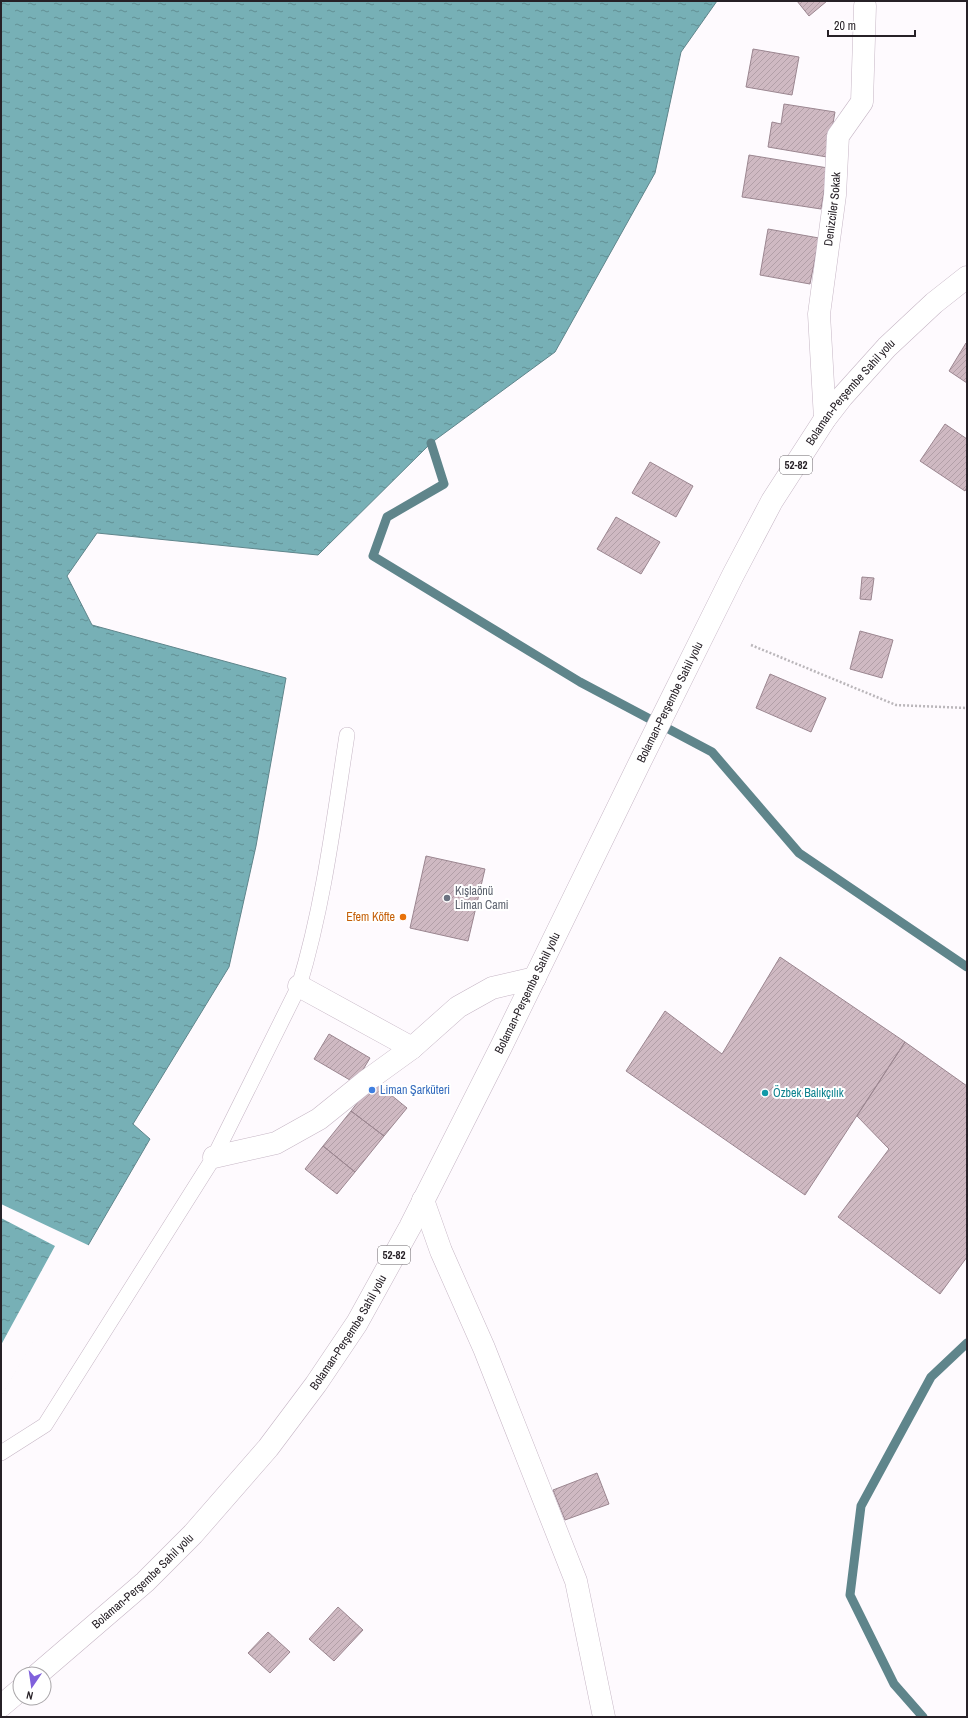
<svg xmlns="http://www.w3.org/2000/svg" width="968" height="1718" viewBox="0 0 968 1718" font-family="'Archivo Narrow',sans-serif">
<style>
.water{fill:url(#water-ripples);stroke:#5f858b}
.pier{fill:#fefafe}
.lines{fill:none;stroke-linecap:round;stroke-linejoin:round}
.stream{stroke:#5f858b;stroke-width:9}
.building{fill:url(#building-hatch);stroke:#9b8690}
.lane-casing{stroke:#c6b6c5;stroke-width:16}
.street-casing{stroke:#c6b6c5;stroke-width:23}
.secondary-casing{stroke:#c6b6c5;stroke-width:23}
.primary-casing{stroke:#c6b6c5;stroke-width:23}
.path{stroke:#bab6ba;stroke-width:2.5;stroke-dasharray:2 2;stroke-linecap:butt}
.lane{stroke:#fff;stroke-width:15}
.street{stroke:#fff;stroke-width:22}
.secondary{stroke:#fff;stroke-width:22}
.primary{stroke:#fff;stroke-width:22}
.worship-dot{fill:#6b7280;stroke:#fff;stroke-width:1.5}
.food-dot{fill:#e8710a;stroke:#fff;stroke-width:1.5}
.shop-dot{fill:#3f7fe0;stroke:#fff;stroke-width:1.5}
.culture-dot{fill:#0f9aa8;stroke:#fff;stroke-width:1.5}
.labels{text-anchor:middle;stroke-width:4;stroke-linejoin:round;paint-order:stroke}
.shield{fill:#fff;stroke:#686468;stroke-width:1}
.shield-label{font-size:11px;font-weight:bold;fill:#272127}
.street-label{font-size:12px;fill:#272127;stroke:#fff}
.worship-label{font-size:12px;fill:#5b616d;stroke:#fff;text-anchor:start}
.food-label{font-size:12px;fill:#c56008;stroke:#fff;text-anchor:end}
.shop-label{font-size:12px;fill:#366cbe;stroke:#fff;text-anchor:start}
.culture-label{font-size:12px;fill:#0d838f;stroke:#fff;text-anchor:start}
</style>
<defs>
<pattern id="water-ripples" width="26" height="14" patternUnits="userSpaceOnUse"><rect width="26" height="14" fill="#77b0b6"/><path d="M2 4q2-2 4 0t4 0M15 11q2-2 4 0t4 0" fill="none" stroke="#628f94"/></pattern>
<pattern id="building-hatch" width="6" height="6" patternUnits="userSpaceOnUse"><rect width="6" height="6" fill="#cfb9c2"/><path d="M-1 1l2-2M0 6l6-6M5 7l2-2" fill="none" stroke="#b29fa7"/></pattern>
</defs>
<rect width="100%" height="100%" fill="#fefafe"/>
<path class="water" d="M1,1h716l-36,51 -26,121 -100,179 -124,91 -113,112 -221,-22 -30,43 25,49 194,53 -30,168 -27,121 -96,157 17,15 -149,256z"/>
<path class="pier" d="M1,1204l89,42 -89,151v-52l54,-99 -54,-28z"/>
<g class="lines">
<path class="stream" d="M431,443l13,41 -57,33 -14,39 207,126 132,70 87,101 168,114
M923,1717l-29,-33 -44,-89 11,-89 70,-129 36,-34"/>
</g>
<path class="building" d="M797,1h30l-18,15z
M753,49l46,8 -7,38 -46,-8z
M784,104l51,8 -8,45 -59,-10 4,-25 9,2z
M749,155l79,13 -7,41 -79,-12z
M768,229l51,9 -9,46 -50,-9z
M966,343h1v40l-18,-12z
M945,424l22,15v48l-2,4 -45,-30z
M650,462l43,24 -17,31 -44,-24z
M616,517l44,25 -19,32 -44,-25z
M862,577l12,1 -3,22 -11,-1z
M860,631l33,9 -11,38 -32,-9z
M770,674l56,24 -15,34 -55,-24z
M426,856l59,13 -17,72 -58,-13z
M780,957l125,85 -100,153 -179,-124 39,-60 57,43z
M329,1034l41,24 -15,25 -41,-24z
M905,1042l62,44v171l-27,37 -102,-77 51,-68 -32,-33z
M374,1081l33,27 -23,28 -33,-25z
M351,1111l33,25 -29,36 -32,-26z
M323,1146l32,26 -18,22 -32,-25z
M597,1473l12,31 -44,16 -12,-30z
M338,1607l25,23 -29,31 -25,-22z
M268,1632l22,20 -20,21 -22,-20z"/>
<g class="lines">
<defs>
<path id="lane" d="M1,1453l44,-28 169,-268 85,-171c25,-82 35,-167 48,-251"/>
<g id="street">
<path id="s1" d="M825,419l-6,-105 16,-119 3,-59 24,-34 3,-96"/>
<path d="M299,986l113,62 46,-41 34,-19 43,-10"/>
<path d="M214,1157l62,-14 43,-24 46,-37 47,-34"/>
</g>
<path id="secondary" d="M423,1200l18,51 43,97 92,233 28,136"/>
<g id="primary">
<path id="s2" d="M38,1674l107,-92 48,-48 75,-86 48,-64 41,-61 53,-96 91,-180 140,-287 92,-185 39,-74 53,-82 17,-22 45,-50 47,-44 33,-26"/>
<path d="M1,1706l19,-16"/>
</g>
</defs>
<use href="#lane" class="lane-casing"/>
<use href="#street" class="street-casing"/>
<use href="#secondary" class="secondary-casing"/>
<use href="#primary" class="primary-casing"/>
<path class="path" d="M751,645l145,60 71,3"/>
<use href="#lane" class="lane"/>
<use href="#street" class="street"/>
<use href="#secondary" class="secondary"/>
<use href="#primary" class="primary"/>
</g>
<circle class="worship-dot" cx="447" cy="898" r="4"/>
<circle class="food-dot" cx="403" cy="917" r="4"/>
<circle class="shop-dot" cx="372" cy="1090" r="4"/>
<circle class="culture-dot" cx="765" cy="1093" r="4"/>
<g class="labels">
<g class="shield">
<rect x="780" y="456" width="32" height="18" rx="3"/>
<rect x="378" y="1246" width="32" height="18" rx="3"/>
</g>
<g class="shield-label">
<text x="796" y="469">52-82</text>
<text x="394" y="1259">52-82</text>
</g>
<g class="street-label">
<text dy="4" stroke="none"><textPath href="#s1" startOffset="211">Denizciler Sokak</textPath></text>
<text dy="4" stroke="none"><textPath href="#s2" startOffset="1532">Bolaman-Perşembe Sahil yolu</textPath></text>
<text dy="4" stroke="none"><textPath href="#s2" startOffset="1172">Bolaman-Perşembe Sahil yolu</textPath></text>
<text dy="4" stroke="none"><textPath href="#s2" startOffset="848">Bolaman-Perşembe Sahil yolu</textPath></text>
<text dy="4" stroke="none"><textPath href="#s2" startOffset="464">Bolaman-Perşembe Sahil yolu</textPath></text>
<text dy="4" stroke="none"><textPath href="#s2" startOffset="140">Bolaman-Perşembe Sahil yolu</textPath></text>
</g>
<g class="worship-label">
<text x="455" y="895">Kışlaönü<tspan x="455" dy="14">Liman Cami</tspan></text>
</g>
<g class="food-label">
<text x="395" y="921">Efem Köfte</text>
</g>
<g class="shop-label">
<text x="380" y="1094">Liman Şarküteri</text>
</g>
<g class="culture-label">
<text x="773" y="1097">Özbek Balıkçılık</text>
</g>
</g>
<rect width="968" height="1718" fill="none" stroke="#272127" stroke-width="4"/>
<g transform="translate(32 1686) rotate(193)"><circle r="19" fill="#ffffff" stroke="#a9a6a9"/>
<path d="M0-3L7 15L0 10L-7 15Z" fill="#8061dc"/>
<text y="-6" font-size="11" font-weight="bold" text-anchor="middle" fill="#272127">N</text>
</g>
<path d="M828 30v6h87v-6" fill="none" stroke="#272127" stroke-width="2"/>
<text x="834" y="30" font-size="12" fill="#272127" stroke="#ffffff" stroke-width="3" paint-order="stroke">20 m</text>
</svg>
